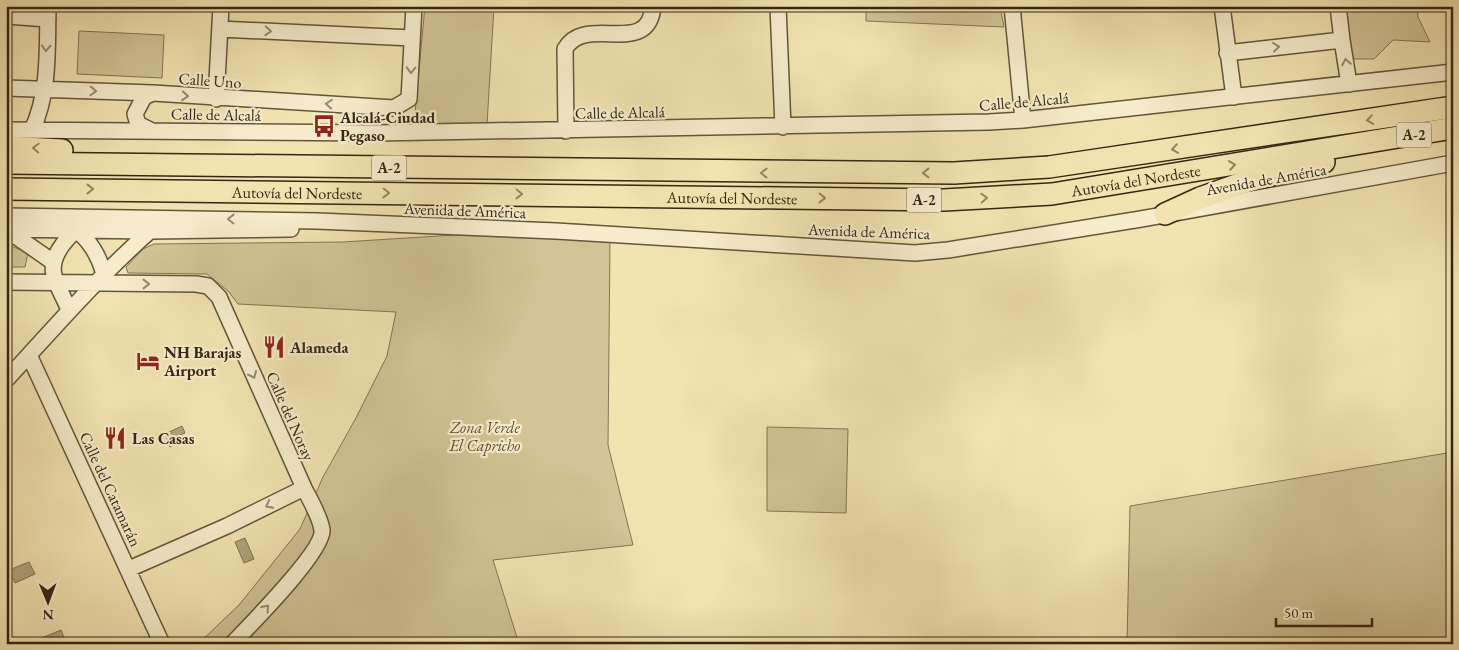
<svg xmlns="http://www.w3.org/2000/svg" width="1459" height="650" viewBox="0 0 1459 650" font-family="'EB Garamond',serif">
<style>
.green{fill:#d2c496;stroke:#847555}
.water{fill:#b2a37c;stroke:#807152}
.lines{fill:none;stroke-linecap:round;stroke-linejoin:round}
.minor-casing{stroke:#64563b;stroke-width:18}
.highway-casing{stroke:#352614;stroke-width:24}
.minor{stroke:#f7edcc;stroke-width:15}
.highway{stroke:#f2e4b1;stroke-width:21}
.oneway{stroke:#968a70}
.oneway2{stroke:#948562}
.labels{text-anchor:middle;stroke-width:4.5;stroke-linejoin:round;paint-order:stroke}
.shield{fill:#f7edcc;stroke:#6f624b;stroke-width:1}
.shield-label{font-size:15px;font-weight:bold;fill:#352614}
.street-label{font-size:16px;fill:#352614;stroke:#f7edcc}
.poi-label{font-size:16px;font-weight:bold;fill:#352614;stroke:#f7edcc;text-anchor:start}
.park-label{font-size:16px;font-style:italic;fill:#5c4e34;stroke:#f7edcc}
</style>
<rect width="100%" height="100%" fill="#f2e4b1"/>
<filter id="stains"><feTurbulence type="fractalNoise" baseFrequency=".004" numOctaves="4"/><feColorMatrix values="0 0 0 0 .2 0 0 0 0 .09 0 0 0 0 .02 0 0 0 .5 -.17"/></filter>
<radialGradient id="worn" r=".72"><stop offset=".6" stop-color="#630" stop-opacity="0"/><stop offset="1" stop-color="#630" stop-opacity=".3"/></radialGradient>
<path class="green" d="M425,6h69l-7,119 -73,-1z
M866,6h134l4,21 -138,-6z
M1343,6h74l1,11 12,25 -37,-2 -19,19h-23z
M79,31l85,4 -2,43 -85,-4z
M470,234l140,7 -2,204 25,100 -140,15 26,84h-321l41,-39 61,-76 23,-52 34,-61 30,-60 9,-44 -158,-8 -10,-13 -21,-17 -79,-1 -2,-6 17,-18 11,-5 189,-2z
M6,244l22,9 -3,14h-19z
M767,427l81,2 -2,84 -79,-2z
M1453,452v192h-326l3,-138z"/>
<path class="water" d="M182,426l3,7 -10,4 2,6 -7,4 -5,-13z
M245,538l9,21 -10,4 -9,-21z
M29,562l6,12 -20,9 -6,-13z
M61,630l5,12 -25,2 -2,-5z"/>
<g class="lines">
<defs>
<path id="minor" d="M778,6l5,121
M1012,6l11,114
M1222,6l12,91
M6,16l42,3
M220,29l192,9
M1342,40l7,44
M1227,53l115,-13 -4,-34
M6,88l147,5 241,15 15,-9 5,-93
M216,99l5,-93
M6,130l370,3 613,-11 34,-2 430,-48
M32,130c18,-38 15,-83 16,-124
M152,131l-14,-7 -3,-10 9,-17 9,-4
M566,131l-1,-82c20,-36 84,10 88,-43
M6,216l311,5 239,10 359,22 33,-3 193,-31 312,-56
M72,228c17,9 28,30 32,47
M6,229l144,2 141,-2
M6,234l11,3 36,25
M6,282l190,2 12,2 11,11 85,191 -77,38 -98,43
M69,310c-11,-27 -26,-39 -6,-66 5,-6 10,-13 17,-16
M29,355l133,289
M6,380c47,-51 92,-103 144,-149
M232,644c17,-18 92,-93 90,-114 -2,-14 -12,-30 -18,-42"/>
<g id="highway">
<path d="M6,147l56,3"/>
<path d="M6,163l948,10 95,-6 404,-60"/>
<path id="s1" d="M6,189l938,11 108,-6 401,-66"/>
<path d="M1165,214l35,-16 48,-17 76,-19"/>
</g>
</defs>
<use href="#minor" class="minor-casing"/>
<use href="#highway" class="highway-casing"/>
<use href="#minor" class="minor"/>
<use href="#highway" class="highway"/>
</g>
<defs><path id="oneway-chevron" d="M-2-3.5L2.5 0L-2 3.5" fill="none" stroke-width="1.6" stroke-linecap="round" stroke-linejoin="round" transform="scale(1.25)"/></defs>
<g class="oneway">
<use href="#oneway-chevron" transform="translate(268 31) rotate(3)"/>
<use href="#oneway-chevron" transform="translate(1276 47) rotate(-7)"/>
<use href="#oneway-chevron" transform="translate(46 48) rotate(93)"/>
<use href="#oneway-chevron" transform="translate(1346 62) rotate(-99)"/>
<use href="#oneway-chevron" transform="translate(411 70) rotate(92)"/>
<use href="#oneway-chevron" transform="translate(93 91) rotate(2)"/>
<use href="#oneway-chevron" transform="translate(185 96) rotate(5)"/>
<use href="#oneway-chevron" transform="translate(329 104) rotate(-176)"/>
<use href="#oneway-chevron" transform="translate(231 219) rotate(-179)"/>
<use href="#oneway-chevron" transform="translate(146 284)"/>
<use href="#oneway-chevron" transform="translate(253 375) rotate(66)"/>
<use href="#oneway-chevron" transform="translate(269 505) rotate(153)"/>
<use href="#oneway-chevron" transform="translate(266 608) rotate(-48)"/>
</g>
<g class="oneway2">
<use href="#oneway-chevron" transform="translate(1370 120) rotate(171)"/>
<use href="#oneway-chevron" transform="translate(36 148) rotate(-177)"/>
<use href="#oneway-chevron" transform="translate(1175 149) rotate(172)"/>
<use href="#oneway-chevron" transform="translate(1232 165) rotate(-9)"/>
<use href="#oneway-chevron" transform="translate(764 173) rotate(-179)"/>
<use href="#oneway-chevron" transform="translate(926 173) rotate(180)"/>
<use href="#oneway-chevron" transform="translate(90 189)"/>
<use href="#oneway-chevron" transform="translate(386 193) rotate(1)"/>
<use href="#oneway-chevron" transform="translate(519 194) rotate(1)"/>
<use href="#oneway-chevron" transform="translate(822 198) rotate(1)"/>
<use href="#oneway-chevron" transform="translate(984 198) rotate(-3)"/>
</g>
<defs>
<symbol id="bus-bare" viewBox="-9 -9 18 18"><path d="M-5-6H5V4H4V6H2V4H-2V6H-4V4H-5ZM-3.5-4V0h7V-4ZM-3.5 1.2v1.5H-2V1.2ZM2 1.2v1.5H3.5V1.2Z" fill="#8f2418" stroke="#f7edcc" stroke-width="2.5" paint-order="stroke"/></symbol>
<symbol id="restaurant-bare" viewBox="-9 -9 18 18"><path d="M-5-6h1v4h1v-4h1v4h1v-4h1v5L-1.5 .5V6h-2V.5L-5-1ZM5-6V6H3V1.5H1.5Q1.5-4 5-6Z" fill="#8f2418" stroke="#f7edcc" stroke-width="2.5" paint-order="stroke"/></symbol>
<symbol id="hotel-bare" viewBox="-9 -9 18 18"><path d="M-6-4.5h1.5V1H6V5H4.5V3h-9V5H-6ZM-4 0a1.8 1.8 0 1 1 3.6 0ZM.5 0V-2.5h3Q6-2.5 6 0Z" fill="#8f2418" stroke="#f7edcc" stroke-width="2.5" paint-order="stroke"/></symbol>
</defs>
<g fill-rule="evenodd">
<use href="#bus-bare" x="308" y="110" width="32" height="32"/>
<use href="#restaurant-bare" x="258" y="331" width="32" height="32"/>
<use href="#hotel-bare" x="132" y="345" width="32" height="32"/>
<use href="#restaurant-bare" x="99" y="422" width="32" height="32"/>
</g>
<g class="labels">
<g class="shield">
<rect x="1396.5" y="122.5" width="35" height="25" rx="4"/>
<rect x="371.5" y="155.5" width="35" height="25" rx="4"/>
<rect x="906.5" y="187.5" width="35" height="25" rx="4"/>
</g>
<g class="shield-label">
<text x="1414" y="140">A-2</text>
<text x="389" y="173">A-2</text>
<text x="924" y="205">A-2</text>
</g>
<g class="street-label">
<text transform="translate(210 80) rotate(4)" y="6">Calle Uno</text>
<text transform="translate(1024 101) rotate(-5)" y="6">Calle de Alcalá</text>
<text transform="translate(620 112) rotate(-1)" y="6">Calle de Alcalá</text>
<text transform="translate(216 114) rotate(1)" y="6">Calle de Alcalá</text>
<text transform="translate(1266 179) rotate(-10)" y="6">Avenida de América</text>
<text dy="6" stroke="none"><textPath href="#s1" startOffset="1131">Autovía del Nordeste</textPath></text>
<text dy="6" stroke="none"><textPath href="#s1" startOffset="291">Autovía del Nordeste</textPath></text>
<text dy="6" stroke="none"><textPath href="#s1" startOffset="726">Autovía del Nordeste</textPath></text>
<text transform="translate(465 210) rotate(2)" y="6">Avenida de América</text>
<text transform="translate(869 231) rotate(2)" y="6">Avenida de América</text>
<text transform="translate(291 416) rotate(66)" y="6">Calle del Noray</text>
<text transform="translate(111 489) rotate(65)" y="6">Calle del Catamarán</text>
</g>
<g class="poi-label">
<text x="340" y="123">Alcalá-Ciudad<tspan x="340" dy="18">Pegaso</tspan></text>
<text x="290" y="353">Alameda</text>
<text x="164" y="358">NH Barajas<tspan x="164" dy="18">Airport</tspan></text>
<text x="132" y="444">Las Casas</text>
</g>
<g class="park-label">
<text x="485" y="433">Zona Verde<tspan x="485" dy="18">El Capricho</tspan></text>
</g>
</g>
<rect width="1459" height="650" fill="none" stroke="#f2e4b1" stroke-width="25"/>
<rect x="8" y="8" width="1444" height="635" fill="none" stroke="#352614" stroke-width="2.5"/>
<rect x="12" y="12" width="1434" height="625" fill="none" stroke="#352614"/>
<g transform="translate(48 602) rotate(179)" stroke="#f7edcc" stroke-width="4" paint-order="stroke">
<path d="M0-4L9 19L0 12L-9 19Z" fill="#352614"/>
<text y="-8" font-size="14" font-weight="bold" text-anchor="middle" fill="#352614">N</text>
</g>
<path d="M1276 618v8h96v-8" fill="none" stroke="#352614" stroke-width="2.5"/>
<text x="1284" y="618" font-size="15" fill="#352614" stroke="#f7edcc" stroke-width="4" paint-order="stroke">50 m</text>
<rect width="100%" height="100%" filter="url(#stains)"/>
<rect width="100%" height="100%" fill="url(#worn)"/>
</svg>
